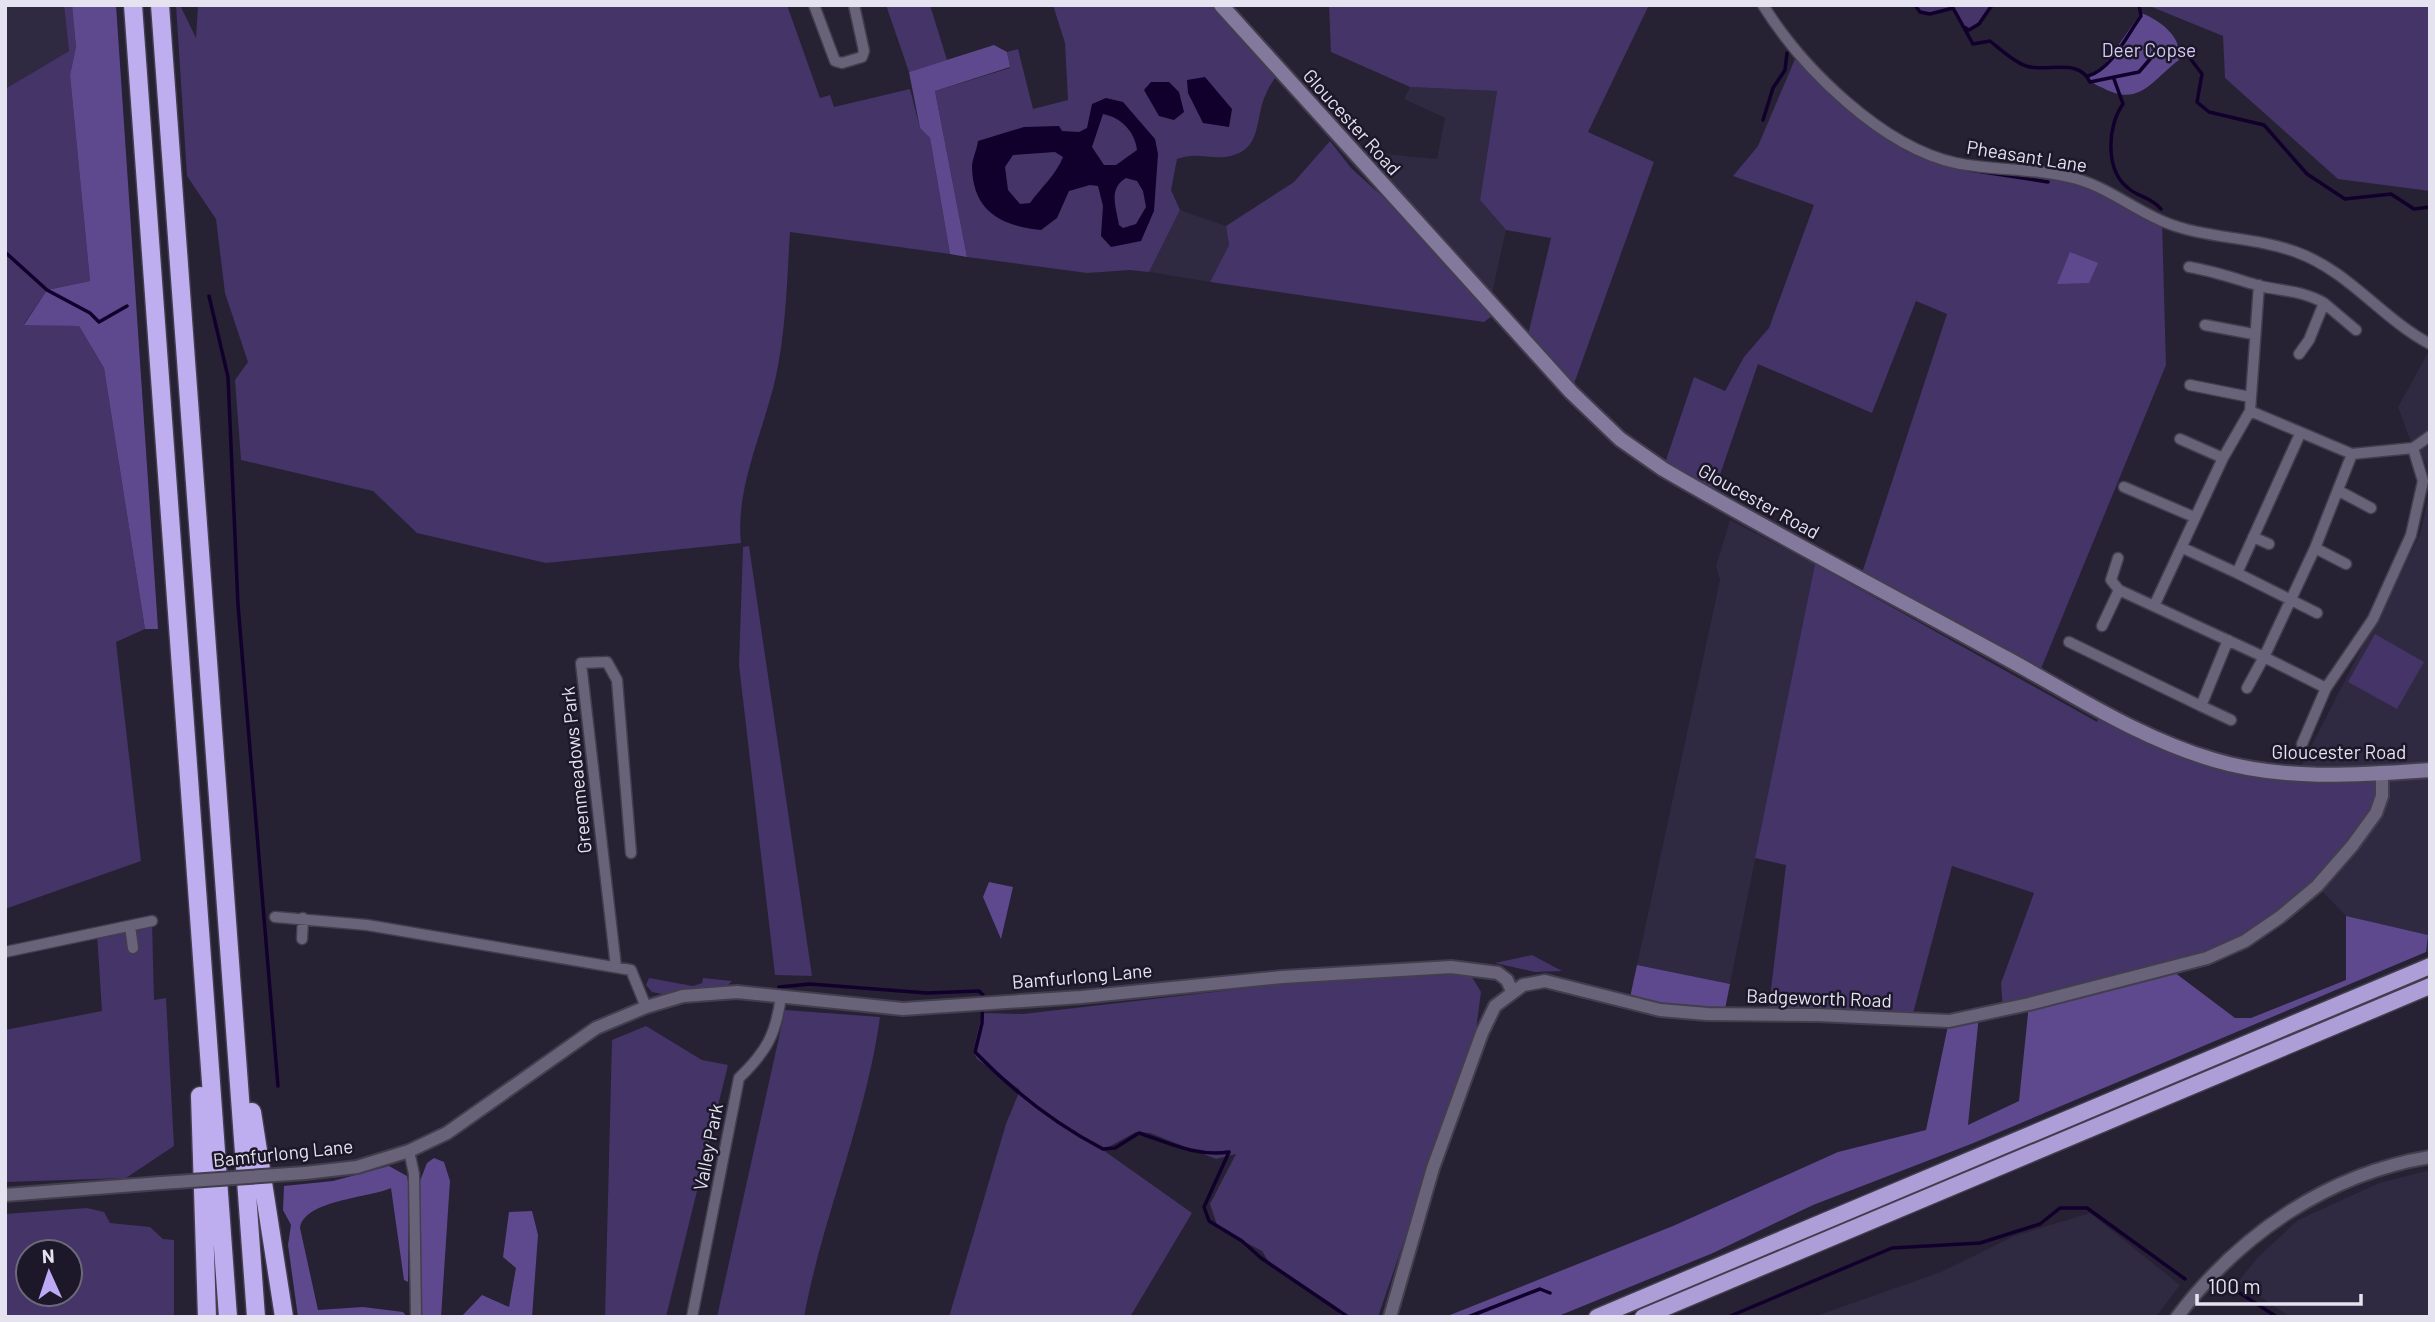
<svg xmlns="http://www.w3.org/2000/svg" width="2435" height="1322" viewBox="0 0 2435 1322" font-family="Barlow,sans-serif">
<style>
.built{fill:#2f2941}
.green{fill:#443468;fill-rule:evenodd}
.forest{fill:#5e498f}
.water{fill:#12002c;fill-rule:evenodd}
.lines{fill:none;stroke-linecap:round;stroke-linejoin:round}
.stream{stroke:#12002c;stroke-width:3.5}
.minor-casing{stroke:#423e4d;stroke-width:13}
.tertiary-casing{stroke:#423e4d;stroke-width:16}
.secondary-casing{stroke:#423e4d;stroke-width:18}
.trunk-casing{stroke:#423e4d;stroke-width:19}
.motorway-casing{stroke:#423e4d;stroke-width:21}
.minor{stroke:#686378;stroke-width:10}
.tertiary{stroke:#686378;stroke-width:12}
.secondary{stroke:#82799c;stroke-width:14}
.trunk{stroke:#ad9ed7;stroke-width:16}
.motorway{stroke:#beadef;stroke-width:18}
.tertiary-bridge-casing{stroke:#423e4d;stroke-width:16;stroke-linecap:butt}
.tertiary-bridge{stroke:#686378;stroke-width:12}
.labels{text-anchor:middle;stroke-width:5;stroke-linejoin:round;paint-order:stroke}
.park-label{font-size:19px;fill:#d5ccf5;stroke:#1c1729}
.street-label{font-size:19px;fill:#e5e3ef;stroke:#1c1729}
</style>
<rect width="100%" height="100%" fill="#262133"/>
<path class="built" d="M5,5h59l5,46 -64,38z
M1410,87l87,4 -17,109 26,30 -16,73 -138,-152 85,8 8,-41 -41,-19z
M1180,210l46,16 3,19 -19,37 -61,-10z
M2430,349v137l-4,-23 -13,-15 -15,-41z
M2430,489v462l-4,1 2,-17 -82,-19 -29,-30 -20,-112 123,-240z
M1730,520l85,44 -85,420 -93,-19 83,-385 -4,-14z
M2430,1170v147h-140l-52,-35 20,-25 40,-37 81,-37z
M2090,1213l90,72 -24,32h-343l128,-45 73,-36z"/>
<path class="green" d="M64,5h8l4,42 -6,28 20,206 -43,9 -23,34 55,2 25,42 41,261 -29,13 25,219 -136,48v-217l3,-2h-3v-601l64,-38z
M176,5h4l16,33 2,-33h589l33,93 10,-3 4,12 76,-18 10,39 10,10 20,116 -160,-22c-3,48 -4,97 -14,144 -12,55 -41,111 -35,167l-195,20 -129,-30 -44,-42 -132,-31 -6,-80 13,-18 -23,-69 -9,-74 -29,-43z
M886,5h44l17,55 -38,12z
M1053,5l169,2 58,64c-5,7 -11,15 -14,23 -12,24 -2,58 -41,63 -18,2 -28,-5 -48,2l-6,31 9,20 -31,62 -19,-2 -43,3 -120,-16 -32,-166 75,-23 -3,-16 11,-3 15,60 35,-9 -3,-57z
M1329,5h320l-61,127 66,30 -83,230 -45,-49 25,-105 -45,-8 -26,-30 17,-109 -87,-4 -79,-35z
M1915,5h77l-13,19 -10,6 -6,-3 -10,-19 -23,6 -10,-2z
M2147,5h283v186l-92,-12 -113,-101 -2,-42z
M1798,52l14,15 86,71 39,19 136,20 89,44 4,144 -128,311 -178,-97 87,-265 -31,-13 -44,112 -114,-49 -46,134 -49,-29 31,-92 31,14 19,-34 25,-29 45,-123 -81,-29 25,-30z
M1330,141l21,27 32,29 109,119 -8,6 -274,-40 19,-37 -3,-19 68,-44z
M749,546l63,430 -37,-1 -36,-310 4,-118z
M1815,564l282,158 4,-10 44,21 118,38 119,2v23l-65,90 -72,55 -242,69 -2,-27 33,-90 -82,-27 -41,155 -143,-7 18,-149 -31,-7z
M2375,634l49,28 -27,47 -49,-27z
M152,921l2,79 12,-2 8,148 -48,32 -121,4v-152l97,-19 -5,-77z
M1532,955l30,16 -27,1 -40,-9z
M1463,974l9,3 9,15 -5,38 -98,287 -37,-1 -6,-10 -65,-42 -8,-13 -44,-23 -8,-24 26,-50 -20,5 -66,-26 -14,-1 -33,18 89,63 -62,104h-181l57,-193 14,-34 -43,-31 -4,-7 9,-39 41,1 260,-30z
M649,978l44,8 9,-3 1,-5 29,3 -4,4 -66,9 -10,-2 -6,-7z
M785,1010l95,7c-14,103 -57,198 -76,300h-87z
M646,1026l56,34 26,5 -62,252h-61l7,-277z
M87,1208l17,4 6,11 40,4 13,12 11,1v77h-169v-103zM28,1252h42v42h-42z"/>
<path class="forest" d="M72,5h44l42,624h-13l-41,-261 -25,-42 -55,-1 23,-35 43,-9 -20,-206 6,-28z
M2141,13c19,7 42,24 38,47 -26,19 -39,47 -74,29 -8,-4 -14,-5 -17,-13l12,-5z
M994,45l13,7 3,15 -75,24 32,166 -17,-3 -20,-116 -10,-10 -11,-56z
M2070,252l28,11 -9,20 -32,1z
M989,882l24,5 -12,52 -18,-42z
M2346,916l82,19 -2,17 -455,192 -158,61 -100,48 -157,64h-111l228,-91 165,-74 88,-22 23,-109 30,-6 -11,110 51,-24 10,-97 141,-35 65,49h16l95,-38z
M1637,965l93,19 -6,30 -95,-12z
M434,1158l10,4 6,19 -9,136h-21v-136l7,-18z
M389,1166l18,10 2,11 -1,95 -4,-2 -13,-92c-22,10 -87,12 -91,40l18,82 45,-3 40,5 4,5h-109l-10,-72 3,-20 -8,-15 1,-24 49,-5z
M532,1211l6,24 -6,82h-71l21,-22 27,12 7,-39 -13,-11 6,-45z"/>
<path class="water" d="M1205,77l27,32 -3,18 -26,-4 -15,-30 -1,-13z
M1151,82h18l10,10 5,20 -10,8 -15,-4 -15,-26z
M1106,98l17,4 32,37 3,15 -4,57 -13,30 -30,6 -10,-11 2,-30 -5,-20 -8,-1 -21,6 -12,27 -16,12c-39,-4 -68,-18 -69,-63 0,-8 5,-17 6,-26l46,-14 35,-1 3,5 17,1 8,-4 5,-24zM1103,114c17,3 32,17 34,36l-21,15h-12l-12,-18zM1055,152l8,5c-6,16 -22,31 -33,46l-10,1 -12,-14 -3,-23 8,-12zM1126,178l11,3 6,10 3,16 -10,17 -13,4 -4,-3c-3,-19 -11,-36 7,-47z"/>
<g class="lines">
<path class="stream" d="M1915,5l5,7 10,2 23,-6 20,36 17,-3c10,8 24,21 36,25 22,7 52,-9 64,16l49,-10 18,-21 17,3 9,-5 19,25 -5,28 12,10 55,13 43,49 38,25 46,-5 23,15 16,-2
M1964,27l5,3 10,-6 13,-19
M2088,76c24,-7 39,-41 53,-60l-2,-11
M2114,79l9,25c-16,22 -18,66 5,84 10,9 23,9 33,21
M1763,120l10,-32 12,-18 2,-17
M1904,148l15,7
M1970,170l78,12
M5,252l42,38 43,23 9,9 28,-16
M209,296l19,81 10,228 40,481
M779,987l31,-3 117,9 52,-2 4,4 -1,28 -7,29c37,38 80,72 128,97l12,-1 24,-15c30,10 58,24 90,19l-25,55 5,14 33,20 19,17 87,59
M2229,1286l48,31
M1468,1317l72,-28 10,4
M1728,1317l164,-69 88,-5 60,-19 20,-16h27l98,71"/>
<defs>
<path id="minor" d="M814,5l21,56 7,2 20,-6 2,-6 -10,-46
M1763,5c39,63 119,142 193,158 39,8 82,5 121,16 31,9 55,29 85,42 41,18 91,15 134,31 53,19 85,66 134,92
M2189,267c25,4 47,12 71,19 22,5 44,5 64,17l-15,37 -10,14
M2324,303l32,27
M2205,325l48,9
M2190,385l60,12
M2250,411l9,-126
M2180,439l43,19
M2124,487l70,30
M2339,491l32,17
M2253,537l16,7
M2183,548l54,25 63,-139
M2315,548l31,16
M2118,558l-7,22 8,10 145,67 51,-109 37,-94 61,-6 17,-12
M2237,573l80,40
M2154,606l69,-148 27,-47 102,43
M2102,626l17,-36
M2069,642l132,64 27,-66
M2247,688l17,-31 62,31
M2201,706l30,14
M2302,744l24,-56 47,-69 38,-84 12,-54 -10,-33
M275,917l92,8 264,45 15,37
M130,926l3,22
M302,939l1,-21
M5,952l147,-31
M616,967l-35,-304 26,-1 10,18 14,173
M409,1151l5,23 2,143
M692,1317l47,-239c28,-27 37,-44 42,-82"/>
<path id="tertiary" d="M305,1173l52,-6 52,-16 38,-18 149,-105 50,-21 37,-11 54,-4 166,17 178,-12 201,-20 169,-10 47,6 9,7 5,11
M5,1195l156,-12
M1390,1317l43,-149 49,-135 13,-27 28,-21 22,-4 115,29 47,4 110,1 132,6 80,-17 178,-46 38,-17 35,-24 37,-31 35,-40 24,-33 6,-17v-23
M2177,1317c62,-82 150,-143 253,-160"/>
<path id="secondary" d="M1221,5l350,387 49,47 43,30c113,66 228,126 343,189 68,37 133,80 208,102 70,21 144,15 216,10"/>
<path id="trunk" d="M1597,1317l833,-351
M1643,1317l787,-331"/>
<path id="motorway" d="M133,5l95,1312
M160,5l96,1312
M200,1096l7,221
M252,1112l32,205"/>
</defs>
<use href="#minor" class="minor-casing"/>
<use href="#tertiary" class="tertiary-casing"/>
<use href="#secondary" class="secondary-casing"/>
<use href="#trunk" class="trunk-casing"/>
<use href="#motorway" class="motorway-casing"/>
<use href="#minor" class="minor"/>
<use href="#tertiary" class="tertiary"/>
<use href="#secondary" class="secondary"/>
<use href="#trunk" class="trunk"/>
<use href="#motorway" class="motorway"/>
<defs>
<path id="tertiary-bridge" d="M161,1183l144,-10"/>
</defs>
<use href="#tertiary-bridge" class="tertiary-bridge-casing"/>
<use href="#tertiary-bridge" class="tertiary-bridge"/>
</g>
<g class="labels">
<g class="park-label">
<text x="2149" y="57">Deer Copse</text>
</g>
<g class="street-label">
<text transform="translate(1352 122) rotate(48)" y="7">Gloucester Road</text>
<text transform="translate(2027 156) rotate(9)" y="7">Pheasant Lane</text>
<text transform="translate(1759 501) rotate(29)" y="7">Gloucester Road</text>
<text x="2339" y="759">Gloucester Road</text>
<text transform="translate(576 770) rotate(-96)" y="7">Greenmeadows Park</text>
<text transform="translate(1082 976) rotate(-5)" y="7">Bamfurlong Lane</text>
<text transform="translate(1819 998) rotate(2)" y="7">Badgeworth Road</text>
<text transform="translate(708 1147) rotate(-79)" y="7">Valley Park</text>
<text transform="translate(283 1153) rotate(-6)" y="7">Bamfurlong Lane</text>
</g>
</g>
<rect width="2435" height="1322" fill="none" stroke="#e5e3ef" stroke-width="14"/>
<g transform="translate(49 1273) rotate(357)"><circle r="33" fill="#1c1729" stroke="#6c6978" stroke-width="2"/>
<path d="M0-5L12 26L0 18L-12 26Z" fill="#bda9f5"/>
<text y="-10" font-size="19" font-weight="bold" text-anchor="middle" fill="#e5e3ef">N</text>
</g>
<path d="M2197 1294v10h164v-10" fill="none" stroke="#e5e3ef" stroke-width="3.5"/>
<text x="2208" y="1294" font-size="21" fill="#e5e3ef" stroke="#1c1729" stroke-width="5" paint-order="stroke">100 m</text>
</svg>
